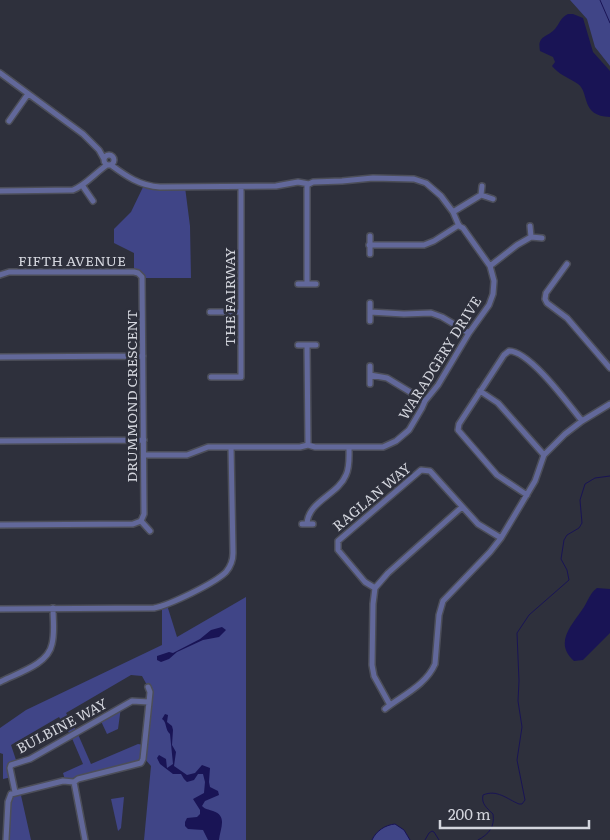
<svg xmlns="http://www.w3.org/2000/svg" width="610" height="840" viewBox="0 0 610 840" font-family="Literata,serif">
<style>
.green{fill:#404587;fill-rule:evenodd}
.water{fill:#191455}
.lines{fill:none;stroke-linecap:round;stroke-linejoin:round}
.stream{stroke:#191455;stroke-width:1}
.minor-casing{stroke:#4c4e59;stroke-width:8}
.minor{stroke:#62689a;stroke-width:5}
.labels{text-anchor:middle;stroke-width:5;stroke-linejoin:round;paint-order:stroke}
.street-label{font-size:14px;fill:#d3d5dd;stroke:#2e303c}
</style>
<rect width="100%" height="100%" fill="#2e303c"/>
<path class="green" d="M570,0h40v66l-15,-19 -8,-28z
M144,185l41,2 5,39 1,52h-48l-9,-6v-19l-20,-10v-14l17,-17z
M246,597v243h-102l7,-74 -7,-8 -1,3 -65,18 -13,1 -2,-7 20,-9 -12,-28 -12,-19 -48,28 6,18 -6,2 1,12 -9,2v-25l-3,-1v-25l26,-18 136,-65v-39l5,-1 10,32zM131,675l11,1 6,11 -4,58 -6,-1 -47,20 -14,-32 -11,-19z
M121,707l-3,22 -11,5 -7,-15z
M20,791l11,49h-25l2,-41z
M124,797l-3,31 -3,3 -7,-32z
M395,824l9,6 6,10h-38c4,-9 13,-15 23,-16z"/>
<path class="water" d="M568,14h5l10,4 10,34 17,19v46c-30,-1 -20,-24 -32,-33 -9,-6 -20,-10 -26,-18l3,-4 -2,-5 -13,-6c-3,-16 7,-13 15,-22 5,-6 5,-11 13,-15z
M597,588l13,1v44l-27,27 -9,1c-20,-18 -3,-35 8,-51 6,-8 7,-16 15,-22z
M222,627l4,3 -7,7 -16,3 -26,12 -8,7 -8,3 -4,-2v-4l12,-4 4,1 27,-14 11,-9z
M165,714l3,1 -1,7 5,4 1,4 -1,15 4,7 -2,14 13,9 8,-2 7,-8 8,3 -1,14 1,5 8,4 1,4 -14,6 -3,5c4,4 6,3 11,5 15,5 7,18 6,29h-11l-5,-10 -15,-1 -3,-3v-4l2,-4 10,-1 3,-3v-4l-7,-11 11,-6 1,-11 -2,-8h-5l-4,6 -7,2 -3,-3 -3,-5h-8l-13,-10 -3,-6 2,-3 7,4 1,9 6,-4 -3,-30c-5,-4 -3,-12 -8,-15z"/>
<g class="lines">
<path class="stream" d="M600,0l10,23
M372,840c4,-9 13,-15 23,-16l9,6 6,10
M425,840l4,-7 3,-2 2,1 5,8
M478,840c11,-6 17,-13 15,-26 -6,-6 -12,-10 -10,-19 14,-6 24,4 36,9h3l3,-4 -8,-40 5,-33 -4,-26 1,-20 -2,-48 12,-18 40,-35 -2,-10 -6,-11 3,-19 3,-5 12,-7 3,-5 -2,-23 5,-16 10,-6 15,-2"/>
<defs>
<path id="minor" d="M0,73l83,61 16,16 5,9
M9,121l19,-27
M104 160a5 5 0 1 1 10 0a5 5 0 1 1-10 0Z
M111,165c15,11 29,21 49,22l116,-1 22,-4 11,2 4,-2 29,-1 31,-3 41,1 12,4 15,13 12,16 6,14 4,2 27,38 4,15 -1,13 -4,11 -20,28 -31,52 -13,16 -3,7 -13,22 -13,11 -13,6h-68l-7,-2 -8,2h-92l-21,8h-43
M82,185l11,16
M482,186l-1,9 12,4
M0,191l73,-1c13,-5 22,-17 34,-25
M453,212l28,-17
M530,226l1,11 11,1
M370,236v18
M369,245h55l10,-4 25,-16
M567,264l-21,29 -1,6 2,4 20,15 43,50
M490,266l27,-21 14,-8
M0,275l9,-3h125l4,1 4,4 2,237 -3,7
M298,284h18
M307,284v-100
M370,303v18
M210,312h31
M370,312l34,2 27,-1 11,4 27,16
M298,345h18
M307,345l1,100
M0,357l143,-1
M370,375l17,3 38,23
M211,377h30v-190
M370,384v-18
M480,391l18,12 46,52
M0,441l144,-1
M527,495l-30,-20 -39,-45 1,-6 45,-69 5,-4c21,0 60,54 73,70
M141,521l9,10
M302,524h11
M307,524c1,-23 31,-29 39,-49 4,-8 3,-19 3,-28
M0,525l133,-1 8,-3
M375,588l-10,-6 -27,-32v-9l83,-71 9,1 48,53 23,14
M0,609l154,-1c16,-3 61,-25 72,-36 5,-6 7,-12 7,-19l-2,-106
M0,682c17,-9 48,-17 52,-38 3,-12 1,-24 1,-36
M390,705l-16,-29 -2,-11 1,-61 2,-16 13,-15 74,-66
M385,709c18,-14 41,-24 50,-45l4,-49 4,-14 47,-49 11,-14 34,-57 9,-26 21,-21 17,-13 28,-17
M15,792l-5,-24 1,-3 19,-6 102,-58 17,1
M6,840l2,-38 3,-8 52,-13 11,1
M85,840l-11,-58 4,-3 63,-16 2,-4 6,-57 1,-10 -2,-5"/>
</defs>
<use href="#minor" class="minor-casing"/>
<use href="#minor" class="minor"/>
</g>
<g class="labels">
<g class="street-label">
<text x="72" y="266">FIFTH AVENUE</text>
<text transform="translate(230 297) rotate(-90)" y="5">THE FAIRWAY</text>
<text transform="translate(440 358) rotate(-58)" y="5">WARADGERY DRIVE</text>
<text transform="translate(132 396) rotate(-90)" y="5">DRUMMOND CRESCENT</text>
<text transform="translate(372 497) rotate(-40)" y="5">RAGLAN WAY</text>
<text transform="translate(62 726) rotate(-28)" y="5">BULBINE WAY</text>
</g>
</g>
<path d="M440 820v8h149v-8" fill="none" stroke="#d3d5dd" stroke-width="2.5"/>
<text x="448" y="820" font-size="15" fill="#d3d5dd" stroke="#2e303c" stroke-width="4" paint-order="stroke">200 m</text>
</svg>
